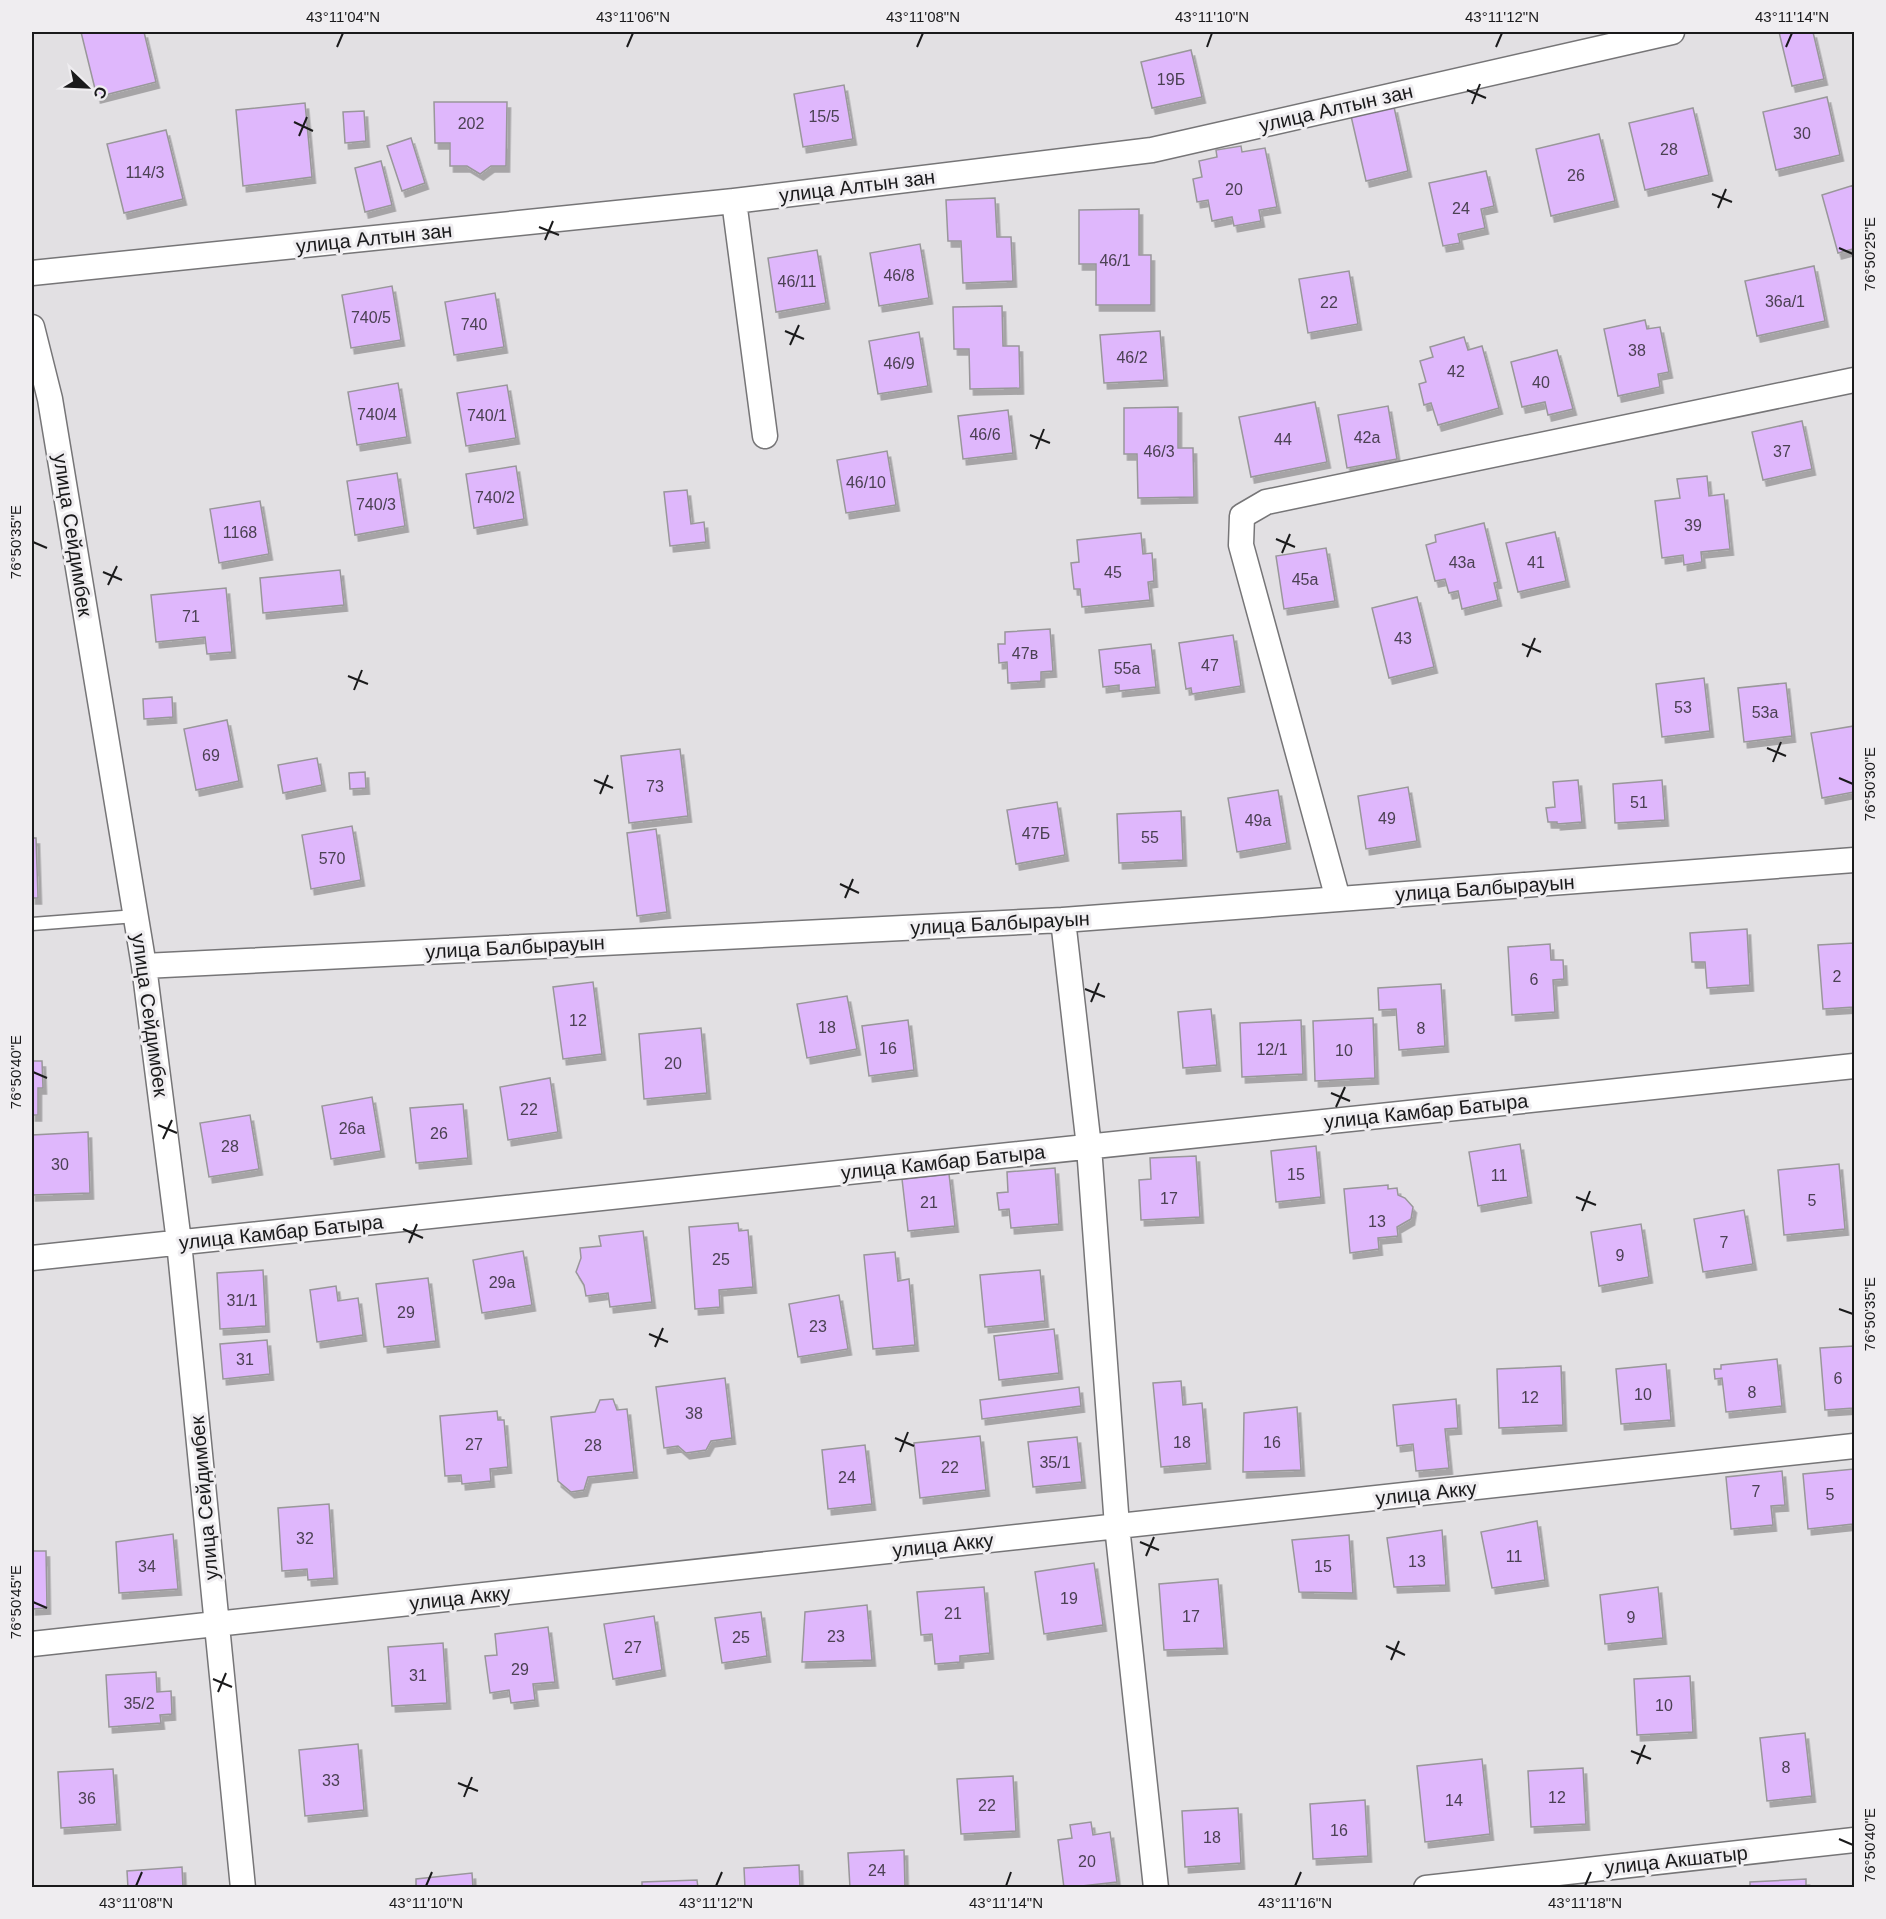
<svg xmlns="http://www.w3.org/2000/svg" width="1886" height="1919" viewBox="0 0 1886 1919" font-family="Arial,sans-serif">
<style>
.building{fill:#dfb7fc;stroke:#99979a;stroke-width:1.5;filter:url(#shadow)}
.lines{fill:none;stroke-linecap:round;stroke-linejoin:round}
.lane-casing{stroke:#767577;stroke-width:15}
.street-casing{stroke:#767577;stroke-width:27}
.lane{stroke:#fff;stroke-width:12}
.street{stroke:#fff;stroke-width:24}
.ticks{fill:none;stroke:#1a1a1b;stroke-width:2}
.labels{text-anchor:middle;stroke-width:6;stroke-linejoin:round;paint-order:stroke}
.number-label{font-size:16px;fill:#4b4153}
.street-label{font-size:20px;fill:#1a1a1b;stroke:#efedf0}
.neatline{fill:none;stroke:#1a1a1b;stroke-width:2}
.ticks-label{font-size:15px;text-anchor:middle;fill:#1a1a1b}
</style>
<defs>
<filter id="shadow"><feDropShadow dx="3.5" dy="6" stdDeviation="0" flood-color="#0004"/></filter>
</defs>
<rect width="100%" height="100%" fill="#e2e0e3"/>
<path class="building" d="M81,32h63l12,50 -59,15z
M1779,32h34l11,47 -32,7z
M1191,50l11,47 -50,11 -11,-46z
M844,85l9,54 -50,8 -9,-53z
M1827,97l13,58 -64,15 -13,-58z
M434,102h73l-1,64h-15l-11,8 -13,-8h-17v-23h-15z
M305,103l7,74 -69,9 -7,-76z
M1394,107l14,64 -42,10 -15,-65z
M1693,108l16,67 -64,15 -16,-67z
M364,111l2,30 -21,2 -2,-31z
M166,130l17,69 -59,14 -17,-69z
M1599,134l16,67 -64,15 -15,-67z
M411,138l14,45 -23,8 -15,-45z
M1241,146l1,6 23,-4 12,59 -18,3 2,11 -27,5 -2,-9 -20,4 -4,-21 -11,2 -4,-23 9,-2 -3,-16 18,-4 -1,-7z
M381,161l11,44 -27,7 -10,-44z
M1486,171l8,35 -13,3 4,19 -27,6 2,9 -17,3 -14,-63z
M1854,185v70l-1,-6 -15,4 -16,-58z
M995,198l2,39h14l2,44 -50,2 -2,-42h-13l-2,-41z
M1139,209v46h12v50h-55v-41h-17v-54z
M920,244l9,54 -50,8 -9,-53z
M817,250l9,53 -50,9 -8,-54z
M1814,266l11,55 -68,15 -12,-55z
M1349,271l9,53 -50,9 -9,-54z
M392,286l9,54 -50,8 -9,-53z
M495,293l9,54 -50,8 -9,-53z
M1002,306l1,40h16l1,42 -50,1 -1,-40h-15l-1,-42z
M1645,320l2,9 13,-2 9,45 -11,2 2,13 -42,9 -14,-67z
M1160,331l4,49 -60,3 -4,-48z
M919,332l9,54 -50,8 -9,-53z
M1464,337l4,13 14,-4 17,62 -61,17 -7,-22 -7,2 -5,-21 7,-2 -6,-21 13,-4 -3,-10z
M1557,350l16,59 -25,6 -3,-13 -23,5 -11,-45z
M398,383l9,54 -50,8 -9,-53z
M507,385l9,53 -50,8 -9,-53z
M1315,402l12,60 -76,15 -12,-60z
M1388,406l9,53 -50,9 -9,-53z
M1178,407v41h15l1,49 -56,1 -1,-44h-13v-46z
M1008,410l5,43 -50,6 -5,-43z
M1802,421l10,48 -49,11 -11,-48z
M887,451l9,54 -50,8 -9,-53z
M516,466l8,53 -50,9 -8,-54z
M397,473l8,53 -50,9 -8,-54z
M1707,476l2,20 15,-2 6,55 -29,3 1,10 -18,3 -1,-10 -21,3 -7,-57 25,-3 -3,-19z
M687,490l4,34 13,-2 2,20 -36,4 -6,-54z
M260,501l9,53 -50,9 -9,-54z
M1484,523l14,59 -4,1 4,17 -36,9 -4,-18 -9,2 -4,-14 -10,2 -9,-36 10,-3 -1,-7z
M1555,532l11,49 -48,11 -12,-49z
M1141,533l2,21 9,-1 2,28 -6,1 2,18 -68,7 -2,-18h-6l-3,-26 8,-1 -2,-22z
M1326,548l9,53 -51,8 -8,-53z
M340,570l4,35 -81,8 -3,-35z
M226,588l6,64 -25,2 -2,-17 -49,5 -5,-47z
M1417,597l17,70 -45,11 -17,-70z
M1050,629l3,42 -12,1v9l-33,2 -1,-21 -8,1 -1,-19h7v-12z
M1233,635l8,51 -49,8 -1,-6 -5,1 -7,-46z
M1151,644l5,43 -37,4v-6l-16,2 -4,-37z
M1704,678l6,53 -48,6 -6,-53z
M1786,683l6,53 -48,6 -6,-54z
M172,697l1,20 -29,2 -1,-20z
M227,720l12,61 -43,9 -12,-61z
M1854,726v66l-32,6 -11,-65z
M680,749l8,67 -59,7 -8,-67z
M317,758l5,27 -39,8 -5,-28z
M365,772l1,16 -16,1 -1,-16z
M1578,780l4,42 -25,2v-2h-9l-2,-14 9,-1 -2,-25z
M1662,780l3,40 -50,3 -2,-39z
M1408,787l9,54 -51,8 -8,-53z
M1278,790l9,53 -50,9 -9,-54z
M1057,802l8,53 -49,9 -9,-54z
M1181,811l2,49 -64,3 -2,-49z
M352,826l9,54 -50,9 -9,-54z
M656,829l11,83 -30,4 -10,-83z
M32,838h4l2,60h-6z
M1747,929l3,56 -43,3 -2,-26h-13l-2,-29z
M1854,943v64l-31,2 -5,-64z
M1550,944l1,16h12l1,19 -11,1 2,32 -43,3 -4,-68z
M593,982l9,72 -39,5 -10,-72z
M1441,984l4,62 -46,4 -3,-41 -17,1 -1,-22z
M847,996l10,53 -50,9 -10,-54z
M1211,1009l6,56 -34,3 -5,-56z
M1373,1018l2,60 -60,3 -2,-60z
M908,1020l6,50 -45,6 -7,-50z
M1301,1020l2,54 -61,3 -2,-54z
M701,1028l6,65 -63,6 -5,-65z
M32,1061h10l1,27h-5v27h-6z
M550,1078l8,54 -50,8 -8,-53z
M372,1097l9,54 -50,8 -9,-53z
M463,1104l5,54 -52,5 -6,-55z
M250,1115l9,54 -50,8 -9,-54z
M88,1132l2,61 -58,2v-60z
M1520,1144l8,53 -50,9 -9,-54z
M1316,1146l5,51 -45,5 -5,-51z
M1196,1156l4,61 -59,3 -2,-40 12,-1 -1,-21z
M1839,1164l6,65 -61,6 -6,-65z
M1055,1168l4,56 -48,4 -2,-19 -10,1 -2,-17 11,-1 -1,-20z
M949,1174l6,52 -47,5 -6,-52z
M1388,1185v4l9,-1 1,7 7,3 8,9 -2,12 -14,8 1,9 -20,2 1,11 -29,4 -6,-64z
M1744,1210l9,54 -50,8 -9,-53z
M738,1223l1,8 9,-1 5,57 -34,3 1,17 -25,2 -6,-82z
M1641,1224l8,53 -50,9 -8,-54z
M643,1231l9,71 -42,5 -2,-14 -22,3 -2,-11 -8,-13 5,-14 -1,-10 21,-2 -2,-10z
M523,1251l9,54 -50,8 -9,-53z
M895,1252l3,29 11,-2 6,66 -42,4 -9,-94z
M263,1270l3,56 -46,3 -3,-56z
M1040,1270l5,51 -60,6 -5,-52z
M428,1278l8,63 -52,6 -8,-63z
M336,1286l2,15 20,-3 5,37 -46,7 -7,-52z
M839,1295l9,54 -50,8 -9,-53z
M1054,1329l5,44 -60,7 -5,-44z
M267,1340l3,34 -47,5 -3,-35z
M1854,1346v62l-29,2 -5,-62z
M1777,1359l5,47 -56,6 -4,-34 -7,1 -1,-10h7v-4z
M1666,1364l5,56 -50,4 -5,-55z
M1561,1366l2,59 -64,3 -2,-59z
M725,1378l7,60 -21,3 -5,9 -20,3 -8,-7 -14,2 -8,-61z
M1181,1381l2,24 19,-2 5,60 -46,4 -8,-84z
M1079,1387l2,19 -99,13 -2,-19z
M613,1399l4,11 10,-1 7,63 -46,5 -4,13 -13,2 -13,-11 -7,-64 44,-5 5,-12z
M1456,1399l2,29 -13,1 4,39 -33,3 -3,-27 -16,2 -4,-41z
M1297,1407l4,63 -58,2 1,-59z
M497,1411l1,9h6l4,47 -18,2 1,12 -29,3 -1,-9 -16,1 -5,-60z
M980,1436l6,54 -66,8 -6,-55z
M1077,1437l5,45 -49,5 -5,-45z
M865,1445l7,59 -44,5 -6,-59z
M1854,1469l-1,55 -45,5 -5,-55z
M1782,1471l3,34 -14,1 2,19 -42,4 -5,-52z
M329,1504l5,74 -26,2 -1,-11 -25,2 -4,-63z
M1537,1521l8,59 -53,8 -11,-56z
M1442,1530l4,55 -52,2 -7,-49z
M173,1534l5,55 -59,4 -3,-51z
M1349,1535l4,58 -54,-1 -7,-52z
M32,1551h14l1,57 -15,1z
M1094,1563l9,62 -59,9 -9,-62z
M1218,1579l6,69 -60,2 -5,-66z
M984,1587l6,66 -30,3v6l-25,2 -3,-30 -11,1 -4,-43z
M1658,1587l5,51 -58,6 -5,-49z
M867,1605l5,55 -70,2 3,-50z
M761,1612l6,44 -45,7 -7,-45z
M654,1616l8,54 -49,9 -9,-55z
M548,1627l7,55 -22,2 2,16 -24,3 -2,-13 -19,3 -5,-37 12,-1 -2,-21z
M443,1643l4,60 -55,3 -4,-59z
M156,1672l1,20 14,-1 1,23 -12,1 1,8 -52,4 -3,-52z
M1690,1676l3,56 -56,3 -3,-56z
M1805,1733l7,63 -45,5 -7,-63z
M358,1744l6,66 -59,6 -6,-66z
M1482,1759l8,75 -65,8 -8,-76z
M1583,1768l3,56 -55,3 -3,-56z
M113,1769l4,55 -56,4 -3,-56z
M1013,1776l3,55 -55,3 -4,-55z
M1365,1800l3,56 -55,3 -3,-55z
M1238,1808l3,55 -56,4 -3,-56z
M1091,1822l2,13 17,-3 7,50 -53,6 -6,-48 14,-2 -2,-13z
M904,1850l1,38h-55l-2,-35z
M799,1865l1,23h-55l-1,-20z
M182,1867l1,21h-55l-1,-17z
M472,1873l1,15h-57v-9z
M1806,1879v9h-56v-6z
M697,1880l1,8h-56v-6z"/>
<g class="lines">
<defs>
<path id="lane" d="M32,924l104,-8"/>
<path id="street" d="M734,201l31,235
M32,273l702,-72 418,-51 520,-118
M32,327l18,72 94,567 35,276 64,646
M1338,899l-97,-354 1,-29 24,-14 588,-122
M1063,920l26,227 28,379 39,362
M144,966l919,-46 791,-60
M32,1258l1822,-192
M32,1644l1822,-198
M1426,1888l428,-48"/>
</defs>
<use href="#lane" class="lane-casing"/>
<use href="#street" class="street-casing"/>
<use href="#lane" class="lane"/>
<use href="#street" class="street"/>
</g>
<path class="ticks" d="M337,47l6,-14M627,47l6,-14M917,47l6,-14M1207,47l5,-14M1496,47l6,-14M1786,47l6,-14M1467,90l19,8M1472,104l8,-20M294,122l19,9M299,136l8,-19M1712,194l20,8M1718,208l8,-19M539,227l20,8M545,240l8,-19M1839,248l14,6M785,331l19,8M790,345l9,-20M1030,435l20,8M1036,449l8,-20M1276,539l19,8M33,542l14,6M1282,553l8,-19M103,572l19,8M108,585l9,-19M1522,644l19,8M1527,657l8,-19M348,676l20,8M354,690l8,-20M1767,748l19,8M1773,762l8,-20M1839,778l14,6M594,780l19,8M600,794l8,-19M840,884l19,9M845,898l8,-19M1085,989l20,8M1091,1002l8,-19M33,1072l14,6M1331,1093l19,8M1336,1107l9,-20M158,1125l19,8M163,1139l9,-19M1576,1197l20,8M1582,1211l8,-20M403,1229l20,9M409,1243l8,-19M1839,1309l14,5M649,1334l19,8M655,1347l8,-19M895,1438l19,8M900,1452l8,-20M1140,1542l19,8M1146,1556l8,-19M33,1602l14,6M1386,1646l19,9M1391,1660l8,-19M213,1679l19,8M218,1692l8,-19M1631,1751l20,8M1637,1764l8,-19M458,1783l20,8M464,1797l8,-20M1839,1839l14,6M136,1886l6,-14M426,1886l6,-14M716,1886l6,-14M1006,1886l5,-14M1295,1886l6,-14M1585,1886l6,-14"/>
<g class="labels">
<g class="number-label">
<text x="1171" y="85">19Б</text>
<text x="824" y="122">15/5</text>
<text x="471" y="129">202</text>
<text x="1802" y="139">30</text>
<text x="1669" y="155">28</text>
<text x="145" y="178">114/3</text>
<text x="1576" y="181">26</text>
<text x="1234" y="195">20</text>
<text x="1461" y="214">24</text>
<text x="1115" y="266">46/1</text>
<text x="899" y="281">46/8</text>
<text x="797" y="287">46/11</text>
<text x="1785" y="307">36а/1</text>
<text x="1329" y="308">22</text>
<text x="371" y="323">740/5</text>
<text x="474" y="330">740</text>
<text x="1637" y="356">38</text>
<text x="1132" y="363">46/2</text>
<text x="899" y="369">46/9</text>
<text x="1456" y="377">42</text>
<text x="1541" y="388">40</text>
<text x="377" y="420">740/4</text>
<text x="487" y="421">740/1</text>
<text x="985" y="440">46/6</text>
<text x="1367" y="443">42а</text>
<text x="1283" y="445">44</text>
<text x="1159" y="457">46/3</text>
<text x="1782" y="457">37</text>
<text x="866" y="488">46/10</text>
<text x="495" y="503">740/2</text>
<text x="376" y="510">740/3</text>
<text x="1693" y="531">39</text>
<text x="240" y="538">1168</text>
<text x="1462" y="568">43а</text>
<text x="1536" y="568">41</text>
<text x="1113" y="578">45</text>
<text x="1305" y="585">45а</text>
<text x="191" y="622">71</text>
<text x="1403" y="644">43</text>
<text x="1025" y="659">47в</text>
<text x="1210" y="671">47</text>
<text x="1127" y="674">55а</text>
<text x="1683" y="713">53</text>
<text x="1765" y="718">53а</text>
<text x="211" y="761">69</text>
<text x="655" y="792">73</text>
<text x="1639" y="808">51</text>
<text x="1387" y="824">49</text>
<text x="1258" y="826">49а</text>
<text x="1036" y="839">47Б</text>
<text x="1150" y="843">55</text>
<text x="332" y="864">570</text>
<text x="1837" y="982">2</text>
<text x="1534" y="985">6</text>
<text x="578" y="1026">12</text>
<text x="827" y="1033">18</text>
<text x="1421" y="1034">8</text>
<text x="888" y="1054">16</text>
<text x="1272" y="1055">12/1</text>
<text x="1344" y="1056">10</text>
<text x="673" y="1069">20</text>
<text x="529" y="1115">22</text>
<text x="352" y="1134">26а</text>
<text x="439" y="1139">26</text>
<text x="230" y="1152">28</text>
<text x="60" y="1170">30</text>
<text x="1296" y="1180">15</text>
<text x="1499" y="1181">11</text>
<text x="1169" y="1204">17</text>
<text x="1812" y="1206">5</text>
<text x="929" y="1208">21</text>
<text x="1377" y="1227">13</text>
<text x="1724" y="1248">7</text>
<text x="1620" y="1261">9</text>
<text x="721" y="1265">25</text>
<text x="502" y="1288">29а</text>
<text x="242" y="1306">31/1</text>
<text x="406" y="1318">29</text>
<text x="818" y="1332">23</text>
<text x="245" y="1365">31</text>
<text x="1838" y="1384">6</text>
<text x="1752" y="1398">8</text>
<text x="1643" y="1400">10</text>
<text x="1530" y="1403">12</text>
<text x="694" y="1419">38</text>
<text x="1182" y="1448">18</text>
<text x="1272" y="1448">16</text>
<text x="474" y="1450">27</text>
<text x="593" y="1451">28</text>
<text x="1055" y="1468">35/1</text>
<text x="950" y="1473">22</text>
<text x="847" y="1483">24</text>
<text x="1756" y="1497">7</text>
<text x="1830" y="1500">5</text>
<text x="305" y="1544">32</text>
<text x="1514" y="1562">11</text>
<text x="1417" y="1567">13</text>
<text x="147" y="1572">34</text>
<text x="1323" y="1572">15</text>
<text x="1069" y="1604">19</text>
<text x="953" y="1619">21</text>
<text x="1191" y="1622">17</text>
<text x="1631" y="1623">9</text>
<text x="836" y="1642">23</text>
<text x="741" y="1643">25</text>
<text x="633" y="1653">27</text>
<text x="520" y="1675">29</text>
<text x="418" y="1681">31</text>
<text x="139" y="1709">35/2</text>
<text x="1664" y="1711">10</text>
<text x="1786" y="1773">8</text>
<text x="331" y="1786">33</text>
<text x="1557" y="1803">12</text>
<text x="87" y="1804">36</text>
<text x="1454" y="1806">14</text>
<text x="987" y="1811">22</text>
<text x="1339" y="1836">16</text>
<text x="1212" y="1843">18</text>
<text x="1087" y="1867">20</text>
<text x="877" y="1876">24</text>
</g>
<g class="street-label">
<text transform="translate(1336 108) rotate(-13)" y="7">улица Алтын зан</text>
<text transform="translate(857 186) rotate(-7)" y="7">улица Алтын зан</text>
<text transform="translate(374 238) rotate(-6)" y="7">улица Алтын зан</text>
<text transform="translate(73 535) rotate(81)" y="7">улица Сейдимбек</text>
<text transform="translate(1485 888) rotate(-4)" y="7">улица Балбырауын</text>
<text transform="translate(1000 923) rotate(-3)" y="7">улица Балбырауын</text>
<text transform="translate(515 947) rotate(-3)" y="7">улица Балбырауын</text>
<text transform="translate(150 1015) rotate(82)" y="7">улица Сейдимбек</text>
<text transform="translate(1426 1111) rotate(-6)" y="7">улица Камбар Батыра</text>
<text transform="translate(943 1162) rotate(-6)" y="7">улица Камбар Батыра</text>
<text transform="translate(281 1232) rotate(-6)" y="7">улица Камбар Батыра</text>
<text transform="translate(1426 1493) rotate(-6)" y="7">улица Акку</text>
<text transform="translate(204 1498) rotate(-95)" y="7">улица Сейдимбек</text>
<text transform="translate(943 1545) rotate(-6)" y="7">улица Акку</text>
<text transform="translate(460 1598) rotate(-6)" y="7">улица Акку</text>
<text transform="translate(1676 1860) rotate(-6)" y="7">улица Акшатыр</text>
</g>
</g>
<rect width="1886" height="1919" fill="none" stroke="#efedf0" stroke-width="66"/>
<g transform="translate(87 87) rotate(113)" stroke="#efedf0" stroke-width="4.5" paint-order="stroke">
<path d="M0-4.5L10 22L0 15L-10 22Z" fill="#1a1a1b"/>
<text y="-9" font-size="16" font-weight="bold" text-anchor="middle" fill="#1a1a1b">С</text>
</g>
<rect x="33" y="33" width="1820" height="1853" class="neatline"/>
<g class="ticks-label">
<text x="343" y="22">43°11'04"N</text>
<text x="633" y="22">43°11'06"N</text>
<text x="923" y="22">43°11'08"N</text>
<text x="1212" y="22">43°11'10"N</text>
<text x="1502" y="22">43°11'12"N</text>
<text x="1792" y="22">43°11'14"N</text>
<text transform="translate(1870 254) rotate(-90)" y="5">76°50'25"E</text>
<text transform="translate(16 542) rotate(-90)" y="5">76°50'35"E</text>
<text transform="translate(1870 784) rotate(-90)" y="5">76°50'30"E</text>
<text transform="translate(16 1072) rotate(-90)" y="5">76°50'40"E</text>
<text transform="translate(1870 1314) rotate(-90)" y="5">76°50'35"E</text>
<text transform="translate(16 1602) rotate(-90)" y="5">76°50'45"E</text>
<text transform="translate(1870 1845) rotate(-90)" y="5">76°50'40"E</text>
<text x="136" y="1908">43°11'08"N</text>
<text x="426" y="1908">43°11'10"N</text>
<text x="716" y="1908">43°11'12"N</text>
<text x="1006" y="1908">43°11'14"N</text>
<text x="1295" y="1908">43°11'16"N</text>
<text x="1585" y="1908">43°11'18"N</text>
</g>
</svg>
